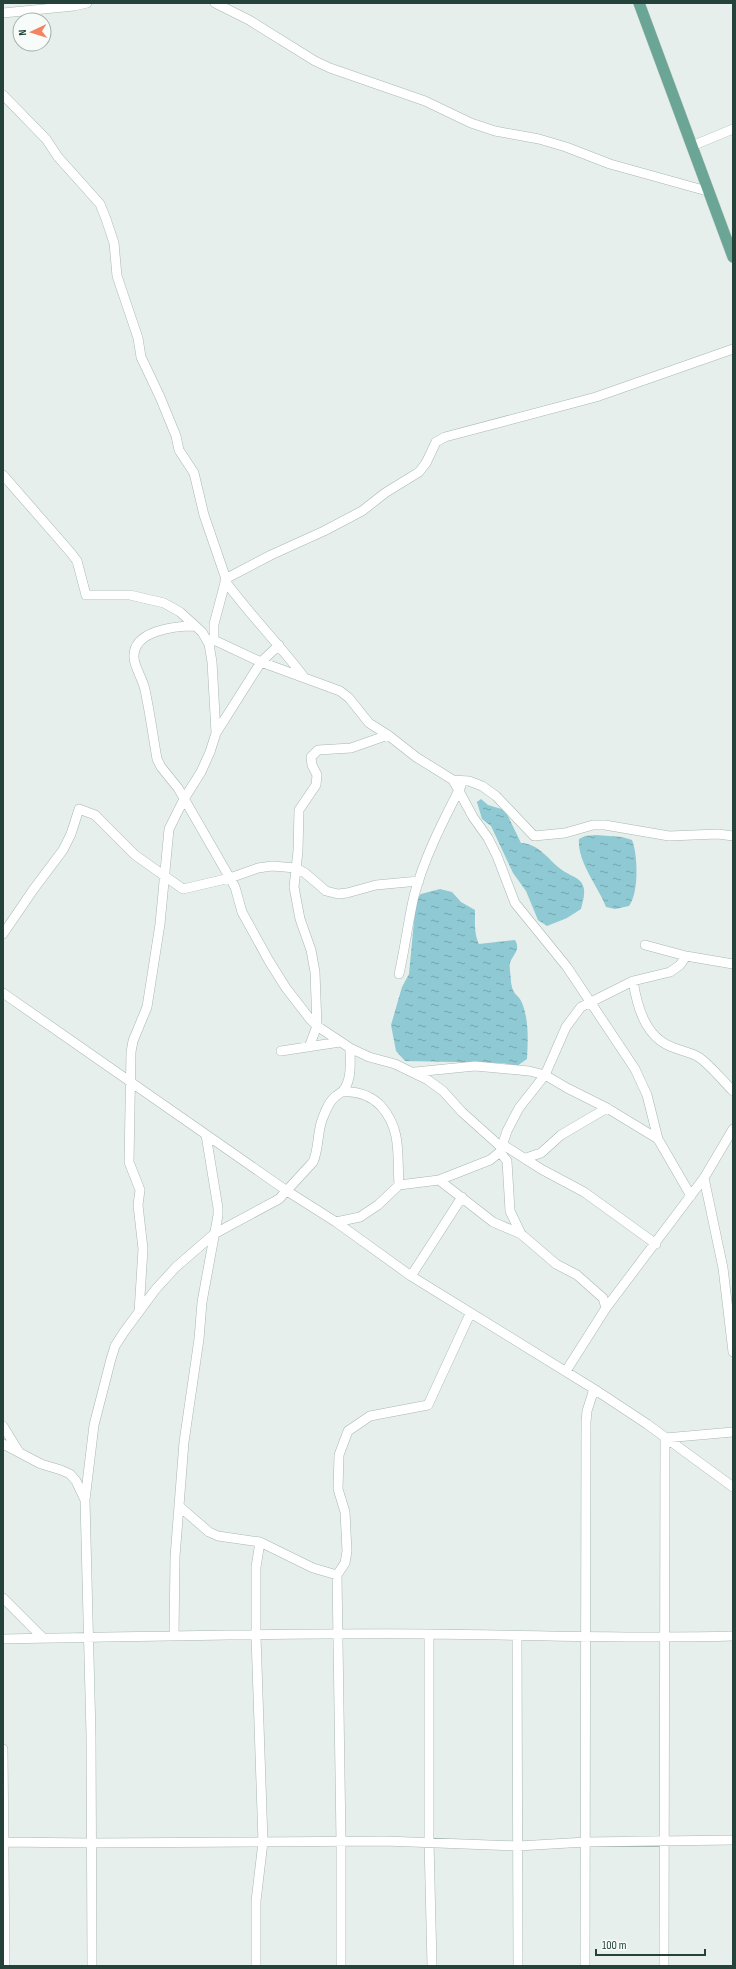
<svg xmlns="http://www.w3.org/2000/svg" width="736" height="1969" viewBox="0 0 736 1969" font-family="'Sofia Sans Condensed',sans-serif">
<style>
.water{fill:url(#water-ripples)}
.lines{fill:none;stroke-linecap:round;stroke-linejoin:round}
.minor-casing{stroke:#a8b8b2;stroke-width:10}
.major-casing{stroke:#c2cac8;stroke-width:12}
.minor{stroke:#fff;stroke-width:9}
.major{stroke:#6aa596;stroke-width:11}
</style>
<defs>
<pattern id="water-ripples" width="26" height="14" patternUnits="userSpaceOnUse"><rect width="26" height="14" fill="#8ec9d4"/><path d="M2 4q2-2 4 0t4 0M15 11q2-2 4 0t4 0" fill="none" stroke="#74a5ad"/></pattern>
</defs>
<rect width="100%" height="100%" fill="#e6efeb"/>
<path class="water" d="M481,799l7,6 17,5 16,33c19,1 27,17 41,27 5,4 15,7 19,12 6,8 2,18 0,27l-14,9 -20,8 -9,-6 -12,-29 -13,-18 -22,-47 -9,-7 -5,-17z
M596,835l26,2 10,3c6,15 7,53 -3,66l-14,3 -9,-2c-8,-21 -29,-45 -27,-68l6,-3z
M440,889l12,3 9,10 14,8c0,12 -1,24 4,34l36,-4c6,10 -2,14 -5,23 -1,4 1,14 1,19 2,15 8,12 11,21 7,17 6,37 5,56l-10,7 -15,-3 -97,-2 -9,-10 -5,-26 11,-38 7,-13 7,-74 5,-6z"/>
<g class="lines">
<defs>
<path id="minor" d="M215,3l34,17 66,41 15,7 95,33 46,22 24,8 44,8 27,8 44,17 97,27
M3,13l71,-7 13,-3
M3,95l43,44 12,18 42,47 6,15 8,24 3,33 21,62 3,19 19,40 16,39 3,14 15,23 10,42 22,64 -12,45v16l-5,4
M692,146l41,-17
M3,475l68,78 6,8 9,34h44l34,8 16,9 22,20 7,12 3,18 4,71 -6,19 -9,20 -17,27 -15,30 -9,95 -13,83 -14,34 -2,11 -2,110 11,28 -2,15 5,44 -4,63
M195,626c-19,0 -63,4 -61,32 1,11 9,21 11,32 5,23 8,46 12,69l4,8 17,21 57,99 7,25 27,49 17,27 24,31 7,7 33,22 19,9 26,7 33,16 15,11 19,21 39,35
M214,640l47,22 79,29 9,7 20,25 19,12 28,22 37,23 16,1 13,5 14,10 38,40 31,-3 28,-8h12l64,11 49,-2 15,2
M304,677c-25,-33 -54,-62 -79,-96l4,-4 42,-22 53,-24 38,-20 23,-18 34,-21 7,-9 10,-21 9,-5 151,-40 137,-48
M216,733l45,-71 18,-17
M453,780l20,37 15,21 9,18 18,47 52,64 68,102 12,26 11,44 33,57
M3,934l30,-44 30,-40 8,-16 8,-25 16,6 40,40 48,34 47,-11 28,-10 14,-2 24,2 9,5 21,18 12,3 9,-1 29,-8 43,-4
M645,945l41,11 47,8
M399,974c6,-26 9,-52 15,-78 10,-38 29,-75 47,-110
M633,981c4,25 12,56 39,66 9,4 19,5 28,11 12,9 22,22 33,33
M3,993l284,198 49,31 75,54 183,113 53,35 86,63
M309,1047l8,-21 -2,-54 -4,-22 -11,-31 -6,-32 4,-36 1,-41 17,-25 1,-10 -5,-10 -1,-8 7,-7 33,-2 37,-13
M281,1051l59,-9
M415,1072l60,-6 54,5 16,4 22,13 40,20 51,31
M342,1092c15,-1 28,3 39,14 21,24 16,49 18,79
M502,1144l39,25 43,23 72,52
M500,1152l7,9 3,50 11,23
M526,1158l15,-5 20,-18 46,-27
M704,1178l19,90 10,84
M439,1180l54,42 28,12 35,30 21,11 26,23 3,10
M336,1222l24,-5 18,-12 21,-20 40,-5 51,-20 10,-8 7,-21 12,-23 26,-33 21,-48 15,-20 52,-26 37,-9 10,-7 6,-9
M411,1276l51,-79
M566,1371l40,-63 98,-130 29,-49
M3,1426l16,26
M3,1444l38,20 20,6 9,4 6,7 9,19
M180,1507l29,25 9,4 42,6 53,26 24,7
M3,1598l40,40
M429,1634v207l3,125
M174,1635l1,-78 9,-115 15,-103 3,-37 16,-87v-7l-12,-73
M517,1636l1,330
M3,1639c142,-3 284,-6 426,-5 101,1 203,5 304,2
M3,1749l2,217
M3,1842l88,1 294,-2 133,5 68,-4 147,-2
M92,1966l-1,-231 -6,-235 9,-75 17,-66 4,-13 9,-14 31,-42 21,-23 38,-33 65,-35 34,-37c6,-13 4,-28 9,-42 3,-8 7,-19 14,-24 4,-3 7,-4 9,-8 7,-11 5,-28 5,-40
M256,1966v-65l7,-59 -7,-206v-69l4,-25
M341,1966v-125l-4,-266 8,-12 2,-12 -2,-39 -7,-23 1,-34 9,-24 22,-15 58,-11 42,-91
M585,1966l1,-544 1,-11 7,-22
M664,1966l1,-528 68,-6"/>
<path id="major" d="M639,3l94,254"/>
</defs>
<use href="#minor" class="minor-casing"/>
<use href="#major" class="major-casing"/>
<use href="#minor" class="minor"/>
<use href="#major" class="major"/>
</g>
<rect width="736" height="1969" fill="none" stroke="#24423a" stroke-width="8"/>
<g transform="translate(32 32) rotate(266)"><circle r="19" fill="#f7fbf9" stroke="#a3b1ad"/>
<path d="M0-3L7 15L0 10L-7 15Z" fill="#f4845f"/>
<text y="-6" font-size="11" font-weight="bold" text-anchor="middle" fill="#24423a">N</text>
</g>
<path d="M596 1949v6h109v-6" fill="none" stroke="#24423a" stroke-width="2"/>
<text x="602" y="1949" font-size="12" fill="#24423a" stroke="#f7fbf9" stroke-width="3" paint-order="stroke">100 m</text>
</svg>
